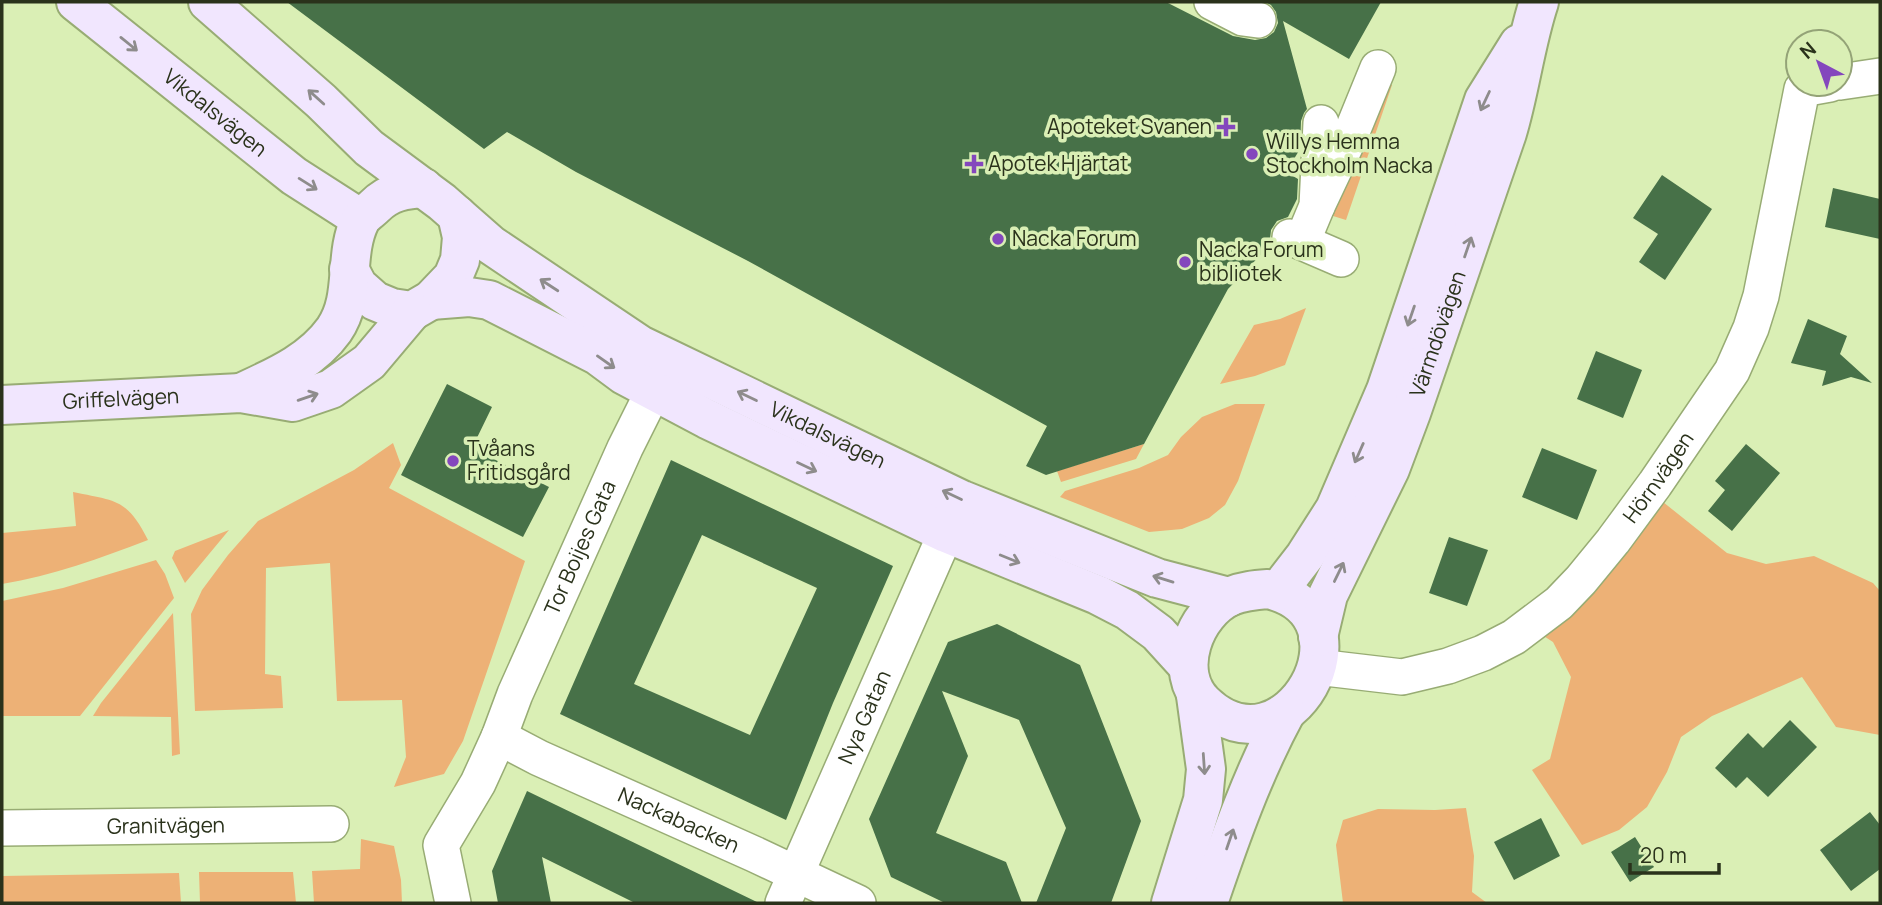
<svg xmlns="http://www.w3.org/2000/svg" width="1882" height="905" viewBox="0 0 1882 905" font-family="Manrope,sans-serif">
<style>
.green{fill:#edb176}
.building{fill:#477148;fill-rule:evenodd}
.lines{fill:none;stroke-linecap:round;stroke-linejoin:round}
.street-casing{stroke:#98ac74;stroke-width:38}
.secondary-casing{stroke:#98ac74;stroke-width:42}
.street{stroke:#fff;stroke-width:35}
.secondary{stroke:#f1e6fe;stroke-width:38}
.oneway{stroke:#8e8c8c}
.poi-dot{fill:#8447bd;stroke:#daefb5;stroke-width:2.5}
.labels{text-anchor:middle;stroke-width:7;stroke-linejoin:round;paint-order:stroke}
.street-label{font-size:21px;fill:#2a321b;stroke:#daefb5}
.poi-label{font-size:21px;fill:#2a321b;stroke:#daefb5;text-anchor:start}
</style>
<rect width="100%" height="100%" fill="#daefb5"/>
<path class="green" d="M1384,82l8,3 -46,135 -13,-4 26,-74z
M1306,308l-21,57 -30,11 -35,8 34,-59 26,-6z
M1235,404h30l-27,77 -13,24 -16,13 -27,11 -33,3 -89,-35 5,-6 74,-23 29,-13 13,-18 21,-20z
M393,443l8,22 -12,23 136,73 -62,180 -19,33 -50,13 12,-30 -4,-57 -65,1 -7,-138 -64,5 -1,106 16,2 2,32 -88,3 -4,-97 11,-24 26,-35 30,-34 96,-51z
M1144,444l-8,15 -75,23 -4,-11z
M73,492c42,9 54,6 75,48 -47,18 -96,36 -146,44v-51l74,-7z
M1663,502l64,51 39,11 48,-8 59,27 7,8v144l-44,-8 -34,-50 -90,39 -31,21 -14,35 -20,35 -28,23 -37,15 -50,-75 18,-11 21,-82 -18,-35 -14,-9z
M229,530l-44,53 -13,-25 3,-7z
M156,560l9,14 9,24 -94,118h-78v-115l61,-13z
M173,613l7,141 -8,2 -1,-39 -78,-1 8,-13z
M1466,808l8,48 -2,36 15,11h-144l-7,-58 7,-25 35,-11 57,1z
M361,839l33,7 7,34 1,23h-88l-2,-32 48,-2z
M199,872h94l3,31h-96z
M179,873l2,30h-179v-27z"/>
<path class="building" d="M287,2h879l67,34 22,4 11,-2 8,-6 4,-9 -2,-11 -5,-7 -6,-3h116l-32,57 -66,-38 24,88 -3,4 -3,8 -1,28 -14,23 12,7 -1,20 -9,18 -11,4 -6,9 -1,9 2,4 -44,46 -84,155 -98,31 -20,-9 21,-40 -299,-165 -172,-89 -69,-40 -23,17z
M1662,175l50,34 -47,71 -26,-18 19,-28 -25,-16z
M1833,188l47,11v40l-55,-12z
M1808,319l39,17 -7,18 32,29 -21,-6 -29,9 4,-15 -35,-8z
M1596,351l46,19 -19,48 -46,-19z
M447,384l45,23 -20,41 77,39 -26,50 -122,-62z
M1746,444l34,29 -48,58 -24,-20 17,-21 -10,-9z
M1542,448l55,22 -20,50 -55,-23z
M671,460l222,106 -60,137 -47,117 -226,-106zM702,535l115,53 -67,147 -116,-51z
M1449,537l39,13 -21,56 -38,-13z
M997,624l83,41 61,156 -30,82h-75l30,-75 -47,-108 -77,-29 26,65 -32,77 70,29 16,41h-77l-54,-26 -22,-58 79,-177z
M1790,720l27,27 -49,50 -21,-20 -11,11 -21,-20 33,-35 15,15z
M527,791l232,112h-124l-93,-46 9,46h-53l-6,-32z
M1870,812l10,13v44l-29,22 -31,-41z
M1541,818l19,38 -46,24 -20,-38z
M1635,837l19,30 -24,15 -19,-30z"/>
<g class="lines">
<defs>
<g id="street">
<path d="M1212,2l31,16 15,2"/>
<path d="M1840,82l40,-6"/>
<path d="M1317,206l34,-72 27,-66"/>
<path d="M1290,237l51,22"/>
<path d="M1302,242l15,-36 4,-83"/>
<path id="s1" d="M1317,667l85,10 46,-11 35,-13 31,-16 45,-34 22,-23 32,-39 42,-57 77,-113 19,-43 10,-32 41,-207 28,-5"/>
<path id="s2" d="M499,737l40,21 215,96 104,49"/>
<path id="s3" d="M2,828l329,-4"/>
<path id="s4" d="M453,903l-12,-58 37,-62 21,-46 16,-43 110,-246 42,-84"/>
<path id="s5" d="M783,903l163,-370"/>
</g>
<g id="secondary">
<path id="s6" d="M76,2l218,174 67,43"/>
<path id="s7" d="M208,2l113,99 48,47 73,54 49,43 149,100 322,155 195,78 72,19"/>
<path d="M349,269l9,17 17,15 17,7 20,3 19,-11 22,-23 7,-17 2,-23 -5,-22"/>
<path d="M431,300l38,-3 20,3 108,55 27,20 83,44 239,114 152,62 29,15 31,23 30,33"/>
<path d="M241,393c34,-16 70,-31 93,-63 23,-33 9,-74 26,-109 3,-6 10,-10 15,-15 14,-14 30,-17 49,-18"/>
<path id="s8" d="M2,405l239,-12 52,9 38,-13 38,-27 43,-51"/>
<path d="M1268,589c112,26 18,193 -64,114 -32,-31 -10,-90 27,-107 12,-5 24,-6 37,-7z"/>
<path d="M1278,591l27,-35 30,-47 51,-119 98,-290 35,-56"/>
<path id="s9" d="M1318,637l10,-42 62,-126 21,-56 96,-280c13,-43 18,-89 32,-131"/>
<path d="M1171,903l32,-103 3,-31 -10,-73"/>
<path d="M1208,903c22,-65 45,-130 78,-191"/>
</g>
</defs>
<use href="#street" class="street-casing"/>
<use href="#secondary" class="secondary-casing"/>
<use href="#street" class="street"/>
<use href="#secondary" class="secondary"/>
</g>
<defs><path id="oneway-shaft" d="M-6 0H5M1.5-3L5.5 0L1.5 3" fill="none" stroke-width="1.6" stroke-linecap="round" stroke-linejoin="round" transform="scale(1.75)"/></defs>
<g class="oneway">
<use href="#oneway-shaft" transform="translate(129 44) rotate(39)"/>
<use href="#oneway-shaft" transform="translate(316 97) rotate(-138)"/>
<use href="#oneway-shaft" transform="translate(1485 101) rotate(115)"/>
<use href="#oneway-shaft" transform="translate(308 184) rotate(32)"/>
<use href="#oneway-shaft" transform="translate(1468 247) rotate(-71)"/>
<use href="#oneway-shaft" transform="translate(549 285) rotate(-147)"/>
<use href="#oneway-shaft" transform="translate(1411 316) rotate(109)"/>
<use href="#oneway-shaft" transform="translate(606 362) rotate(35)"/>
<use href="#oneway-shaft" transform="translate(747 396) rotate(-154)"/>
<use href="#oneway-shaft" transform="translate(308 397) rotate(-19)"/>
<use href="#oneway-shaft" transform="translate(1359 453) rotate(114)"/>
<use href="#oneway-shaft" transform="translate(807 467) rotate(25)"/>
<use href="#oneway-shaft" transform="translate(952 495) rotate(-155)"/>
<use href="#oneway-shaft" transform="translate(1010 559) rotate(22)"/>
<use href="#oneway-shaft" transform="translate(1339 572) rotate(-64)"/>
<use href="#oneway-shaft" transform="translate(1163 579) rotate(-163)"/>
<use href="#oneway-shaft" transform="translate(1204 764) rotate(86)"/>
<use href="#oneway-shaft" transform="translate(1230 839) rotate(-71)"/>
</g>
<g class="poi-dot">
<path d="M1222.5 116.5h7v7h7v7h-7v7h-7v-7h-7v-7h7z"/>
<circle cx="1252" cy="154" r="7"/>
<path d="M970.5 153.5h7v7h7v7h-7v7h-7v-7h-7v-7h7z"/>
<circle cx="998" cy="239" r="7"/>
<circle cx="1185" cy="262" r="7"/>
<circle cx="453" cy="461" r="7"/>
</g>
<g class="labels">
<g class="street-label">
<text dy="7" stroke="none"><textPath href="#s6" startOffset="178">Vikdalsvägen</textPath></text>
<text dy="7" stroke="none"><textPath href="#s9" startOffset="327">Värmdövägen</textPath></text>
<text dy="7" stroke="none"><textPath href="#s8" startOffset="119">Griffelvägen</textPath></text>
<text dy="7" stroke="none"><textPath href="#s7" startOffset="761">Vikdalsvägen</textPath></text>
<text dy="7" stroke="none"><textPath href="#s1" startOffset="422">Hörnvägen</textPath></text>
<text dy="7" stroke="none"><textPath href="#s4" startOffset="388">Tor Boijes Gata</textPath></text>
<text dy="7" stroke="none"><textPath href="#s5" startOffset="203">Nya Gatan</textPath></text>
<text dy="7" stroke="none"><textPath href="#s2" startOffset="198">Nackabacken</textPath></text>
<text dy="7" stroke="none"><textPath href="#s3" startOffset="164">Granitvägen</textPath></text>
</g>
<g class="poi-label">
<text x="1212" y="134" text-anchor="end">Apoteket Svanen</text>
<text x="1266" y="149">Willys Hemma<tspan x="1266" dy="24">Stockholm Nacka</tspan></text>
<text x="988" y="171">Apotek Hjärtat</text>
<text x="1012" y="246">Nacka Forum</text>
<text x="1199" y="257">Nacka Forum<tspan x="1199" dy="24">bibliotek</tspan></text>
<text x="467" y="456">Tvåans<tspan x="467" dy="24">Fritidsgård</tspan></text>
</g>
</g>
<rect width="1882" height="905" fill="none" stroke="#2a321b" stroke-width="7"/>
<g transform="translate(1819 63) rotate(319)"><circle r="33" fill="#daefb5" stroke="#94a377" stroke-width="2"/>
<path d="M0-5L12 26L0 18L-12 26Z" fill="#8447bd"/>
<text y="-10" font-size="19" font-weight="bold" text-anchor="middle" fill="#2a321b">N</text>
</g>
<path d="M1630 863v10h89v-10" fill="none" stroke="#2a321b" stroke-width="3.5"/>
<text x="1640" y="863" font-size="21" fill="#2a321b" stroke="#daefb5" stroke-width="5" paint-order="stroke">20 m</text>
</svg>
